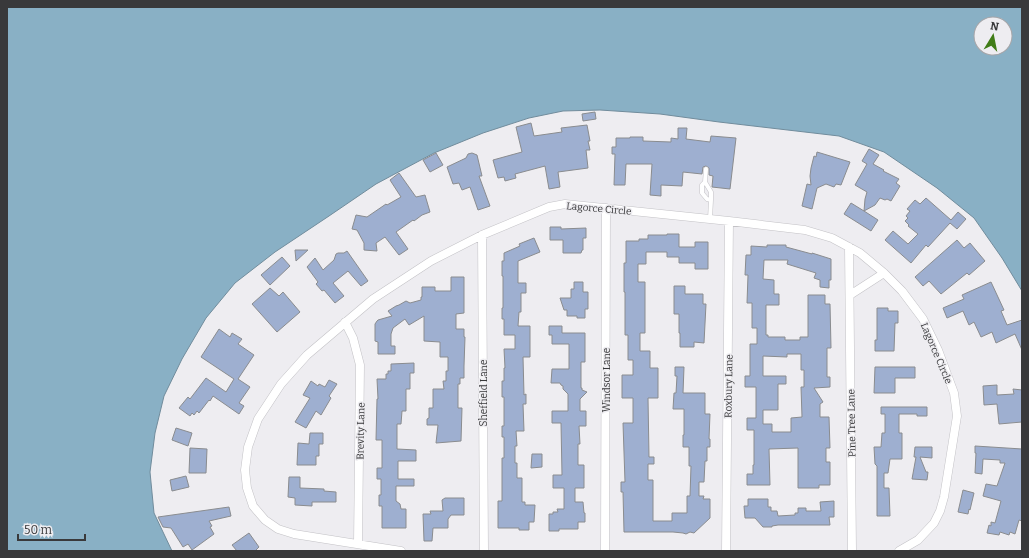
<svg xmlns="http://www.w3.org/2000/svg" width="1029" height="558" viewBox="0 0 1029 558" font-family="Bitter,serif">
<style>
.water{fill:#89b0c5;stroke:#718c9c;fill-rule:evenodd}
.building{fill:#9eafd0;stroke:#8a8c8f;fill-rule:evenodd}
.lines{fill:none;stroke-linecap:round;stroke-linejoin:round}
.service-casing{stroke:#c3c2c6;stroke-width:5}
.minor-casing{stroke:#c3c2c6;stroke-width:9}
.service{stroke:#fff;stroke-width:4}
.minor{stroke:#fff;stroke-width:8}
.labels{text-anchor:middle;stroke-width:3;stroke-linejoin:round;paint-order:stroke}
.street-label{font-size:10px;fill:#39393b;stroke:#eeedf1}
</style>
<rect width="100%" height="100%" fill="#eeedf1"/>
<path class="water" d="M7,7h1015v284l-20,-33 -28,-40 -37,-30 -53,-36 -45,-16 -120,-14 -59,-8 -60,-4 -37,1 -34,7 -46,15 -49,20 -58,31 -47,32 -54,36 -40,31 -29,35 -24,41 -18,37 -9,37 -5,39 4,41 18,38h-165zM981,24h24v24h-24z"/>
<path class="building" d="M595,112l1,7 -13,2 -1,-7z
M531,123l3,13 28,-4 -1,-4 26,-3 3,16h-2l2,9h-4l2,18 -30,4 2,15 -11,2 -4,-23 -30,8 1,4 -11,3 -1,-4 -6,1 -5,-18 29,-8 -6,-25z
M678,128h9l-1,11 24,3 1,-6 25,2 -6,51 -18,-2 1,-11 -4,-1v-7l-3,-2 -3,1 -1,7 -19,-2 -1,14 -21,-1v11l-11,-1 2,-31h-26l-1,21h-11l1,-31h-3v-7h4v-9h14v-1h13v4l28,1v-4l7,1z
M869,149l10,6 -6,9 11,6 -1,1 16,8 -3,4 4,3 -9,15 -4,-2 -2,1 -5,-2 -5,7 -11,6 14,9 -7,11 -27,-17 7,-11 13,8 1,-12 2,-7 -12,-7 12,-21 -5,-3z
M817,152l33,10 -9,23 -5,-1 -2,3 -8,-3 -9,4 -5,21 -10,-3 5,-22 4,1 -1,-9 1,-8 3,-12 2,1z
M436,153l7,12 -13,7 -7,-12z
M472,153l5,2 5,21h-3l11,30 -12,4 -8,-23 -8,3 -3,-7 -6,1 -6,-17 19,-9 2,-4z
M399,173l17,24 9,-2 5,17 -8,3 -8,6 -1,-1 -17,12 12,17 -9,6 -14,-18 -9,6 1,8 -13,-1v-7l-7,-13 -5,-1 4,-14 11,2 19,-13 1,1 14,-8 -11,-17z
M926,198l25,22 7,-8 8,7 -9,10 -7,-6 -22,24 -2,-2 -15,18 -26,-23 8,-9 15,13 10,-10 -10,-8 1,-1 -4,-4 3,-3 -2,-2 4,-5 -3,-2 8,-9 5,4z
M550,227h11v2l25,-1v10h-3v12h-1l-1,3h-18v-13h-13z
M667,234h12v13h16v-5h13v27h-13v-6h-16v-6h-12v-5h-21v12h-8v18h7v51h-5v18h10v17h8v30h-10l1,59h5v7h-6v16h5v41h19v-8h15v-17h3l1,-30h-2v-19h-6v-12h1v-26h-11l1,-16h2l1,-17h-2v-9h9l-1,26h22v21h5l-1,25h1v8h-3v14h-2l-1,21h-5v14h5l-1,3h7v19l-16,15 -4,-1 -4,2 -3,-1 -10,-1h-49l-1,-40h-2v-10h4l-2,-59h10v-25h-11v-23h11v-15h-5v-25h-3v-43h-1v-29h2v-22h13v-2h9v-4h19z
M534,238l6,14 -22,9v22h8v10h-5v19h-2l-1,14h12v31h-7l1,38 2,-1v10h-3l1,27h-8l1,15h-2v17h2v15h5v24h3v3h10l-1,17h-5v8h-10v-2h-21v-27h4v-43h2v-21h-2v-11h2v-29h-2v-16h2v-13h1l-1,-19h11v-14h-11v-16h-2v-11h1v-32h-1v-15h2v-8l16,-7 -1,-2z
M957,240l7,8 6,-5 15,18 -16,14 -2,-2 -26,21 -12,-13 -6,5 -8,-9z
M767,245h19v2l26,7v-1l19,6v21h-2v8l-9,-1v-7l-6,-2 2,-5 -29,-9 1,-4h-24l-1,19 11,1v14h5v11h-13v30h2v2h17v3h15v-3h8v-42h17v9h5l1,44h-4v29h3v10l-16,1 9,14 -3,2v13h9l1,31h-4v14h4v23h-11v3h-21v-40l-29,1 1,36h-23v-11h6v-9h1v-35h-7v-12h9v-31h-11v-11h5v-32h7v-16h-5v-25h-5l1,-28h-3l1,-20h5v-9l16,1zM787,354h14v16h3v17h-3l1,30 -11,1v14h-19v-8h-9v-14h15v-26h8v-8h-23v-20l24,1z
M295,250h13l-12,11z
M347,251l21,30 -7,5 -13,-15 -15,12 11,13 -9,7 -11,-13 -2,1 -6,-7 2,-2 -11,-15 8,-9 8,12 11,-10 2,-6 2,-1h6z
M282,257l8,9 -20,19 -9,-10z
M451,277h13v36l-8,1v15h8v8h1l-1,29v12h-4v6h-2v24h4l-1,33 -25,2 2,-18h-11v-6l2,-1v-10h4v-19h11l-1,-8h3v-10h2v-14h-8v-15l-16,-1v-25l-15,9 -4,-6 -12,9 -2,6v12h4v8h-17v-12l-3,-1v-17l2,-3 1,-1 14,-4 -4,-5 8,-5 3,-1 7,-4 4,2 11,-3v-3h1v-10h13v4h16z
M574,282h9v10h5v17h-3v9h-8v-2h-10v-6h-3l-4,-12h11v-9h3z
M991,282l13,28 -3,1 6,14 15,-5v30l-7,-16 -19,9 -4,-11 -11,5 -7,-15 -5,3 -6,-14 -16,7 -4,-10 21,-9 -2,-4z
M674,286h11v8h18v10h3l-2,39 -10,-1v5h-14v-14h-1v-19h-5z
M270,288l9,8 4,-4 17,20 -23,20 -25,-28z
M877,308h11v3h10v12h-3l-1,28h-19v-11h2z
M549,326h13v7h23v29h-4v26h1v2l5,2 -7,7v12h6v15h-7l1,18h-2v21h6v23h-9v14h8l1,11h1v9h-7v7h-19v2h-10v-17h4v-2h5l-1,-3h7v-21h-11v-13h9l-1,-52h-9v-12h16v-17l-5,-5v-3l-2,-1 -1,-2h-9l1,-14h17v-25h-17v-9h-3z
M219,329l11,8 2,-4 10,6 -4,5 16,11 -16,24 12,8 -11,16 5,3 -5,8 -26,-18 -3,5 -1,-1 -10,13 -2,-2 -3,4 -2,-2 -2,3 -11,-8 9,-11 2,2 16,-21 20,14 8,-13 -33,-22z
M414,363v10h-4v16h-4v22h-4l-1,13h-4v25l19,1v11h-18v18h16v7h-18v15l4,3 1,5h5v19h-24v-22h-3v-11h2v-16h-4v-11h5v-28h-6l1,-41h1l-1,-20h9v-5h2v-3h3v-7z
M875,367h40v11h-20v15h-21z
M329,380l8,4 -8,12 2,2 -10,17 -5,-4 -10,17 -11,-6 15,-24 -7,-3 8,-14 7,5 1,-2 6,3z
M997,385v10l17,-1 -1,-5 9,1v32l-23,2 -2,-20 -13,1 -1,-19z
M881,407h46v9h-10v-2h-18v19h3v26h-12l-2,14h-4v15h5l1,28h-13v-50l-2,-2 -1,-17h7l1,-14h3v-19h-4z
M176,428l16,5 -4,13 -16,-6z
M310,433h13v11h-4v12h-3v9h-19l1,-22 11,1z
M975,446l47,3v72l-3,-1 -4,14 -5,-2 -1,3 -9,-3 -1,3 -12,-2 2,-8 2,1v-4l4,1 6,-22 -18,-5 3,-12 11,2 8,-23h-5v-3l-17,-1 -1,15 -7,-1 1,-20h-1z
M915,447h17v11l-12,-1 6,15h2l-1,8 -15,-1 4,-22h-2z
M190,448l17,1 -1,24h-17z
M532,454h10v13l-11,1z
M186,476l3,11 -17,4 -2,-11z
M289,477h11v11l24,1v2l12,1v10h-24v4l-17,-1v-7l-7,-1z
M963,490l11,3 -4,17 -1,-1 -1,5 -10,-2z
M445,498h19v17h-13l-3,4v9h-15l-1,13h-8l-1,-27h8l-1,-3h13l-1,-11z
M748,499h20v8h3v4h6l1,5 17,-1v-2h3v-5h8v3h15l-1,-9 14,-1v16h-5l1,8h-52l-6,1v1h-9l-8,-9h-10l-1,-12h4z
M229,507l2,9 -22,5 3,5 -2,1 4,7 -22,16 -4,-6 -5,3 -12,-19 -8,-1 -5,-10z
M249,533l10,14 -4,4h-18l-5,-6z"/>
<g class="lines">
<defs>
<path id="service" d="M705,182l1,-13
M710,219l1,-19 -4,-1 -5,-6v-8l3,-3 6,10v8"/>
<path id="minor" d="M482,235l2,316
M849,247l3,304
M850,295l34,-22
M345,322l8,16 7,27 -2,179
M401,551l-107,-17 -16,-5 -13,-9 -12,-14 -6,-18 -2,-18 3,-23 10,-28 23,-35 26,-29 66,-56 58,-38 51,-26 67,-28 16,-3 164,17 76,9 27,8 28,15 24,20 18,18 21,28 15,31 16,43 3,23 -13,81 -4,14 -6,12 -16,17 -19,11
M605,551l1,-343
M726,551l3,-330"/>
</defs>
<use href="#service" class="service-casing"/>
<use href="#minor" class="minor-casing"/>
<use href="#service" class="service"/>
<use href="#minor" class="minor"/>
</g>
<g class="labels">
<g class="street-label">
<text transform="translate(599 208) rotate(5)" y="4">Lagorce Circle</text>
<text transform="translate(937 353) rotate(67)" y="4">Lagorce Circle</text>
<text transform="translate(606 380) rotate(-90)" y="4">Windsor Lane</text>
<text transform="translate(728 386) rotate(-89)" y="4">Roxbury Lane</text>
<text transform="translate(483 393) rotate(-90)" y="4">Sheffield Lane</text>
<text transform="translate(851 423) rotate(-91)" y="4">Pine Tree Lane</text>
<text transform="translate(360 431) rotate(-89)" y="4">Brevity Lane</text>
</g>
</g>
<rect width="1029" height="558" fill="none" stroke="#39393b" stroke-width="16"/>
<g transform="translate(993 36) rotate(10)"><circle r="19" fill="#eeedf1" stroke="#a6a5a8"/>
<path d="M0-3L7 15L0 10L-7 15Z" fill="#407c17"/>
<text y="-6" font-size="11" font-weight="bold" text-anchor="middle" fill="#39393b">N</text>
</g>
<path d="M18 534v6h67v-6" fill="none" stroke="#39393b" stroke-width="2"/>
<text x="24" y="534" font-size="12" fill="#39393b" stroke="#eeedf1" stroke-width="3" paint-order="stroke">50 m</text>
</svg>
